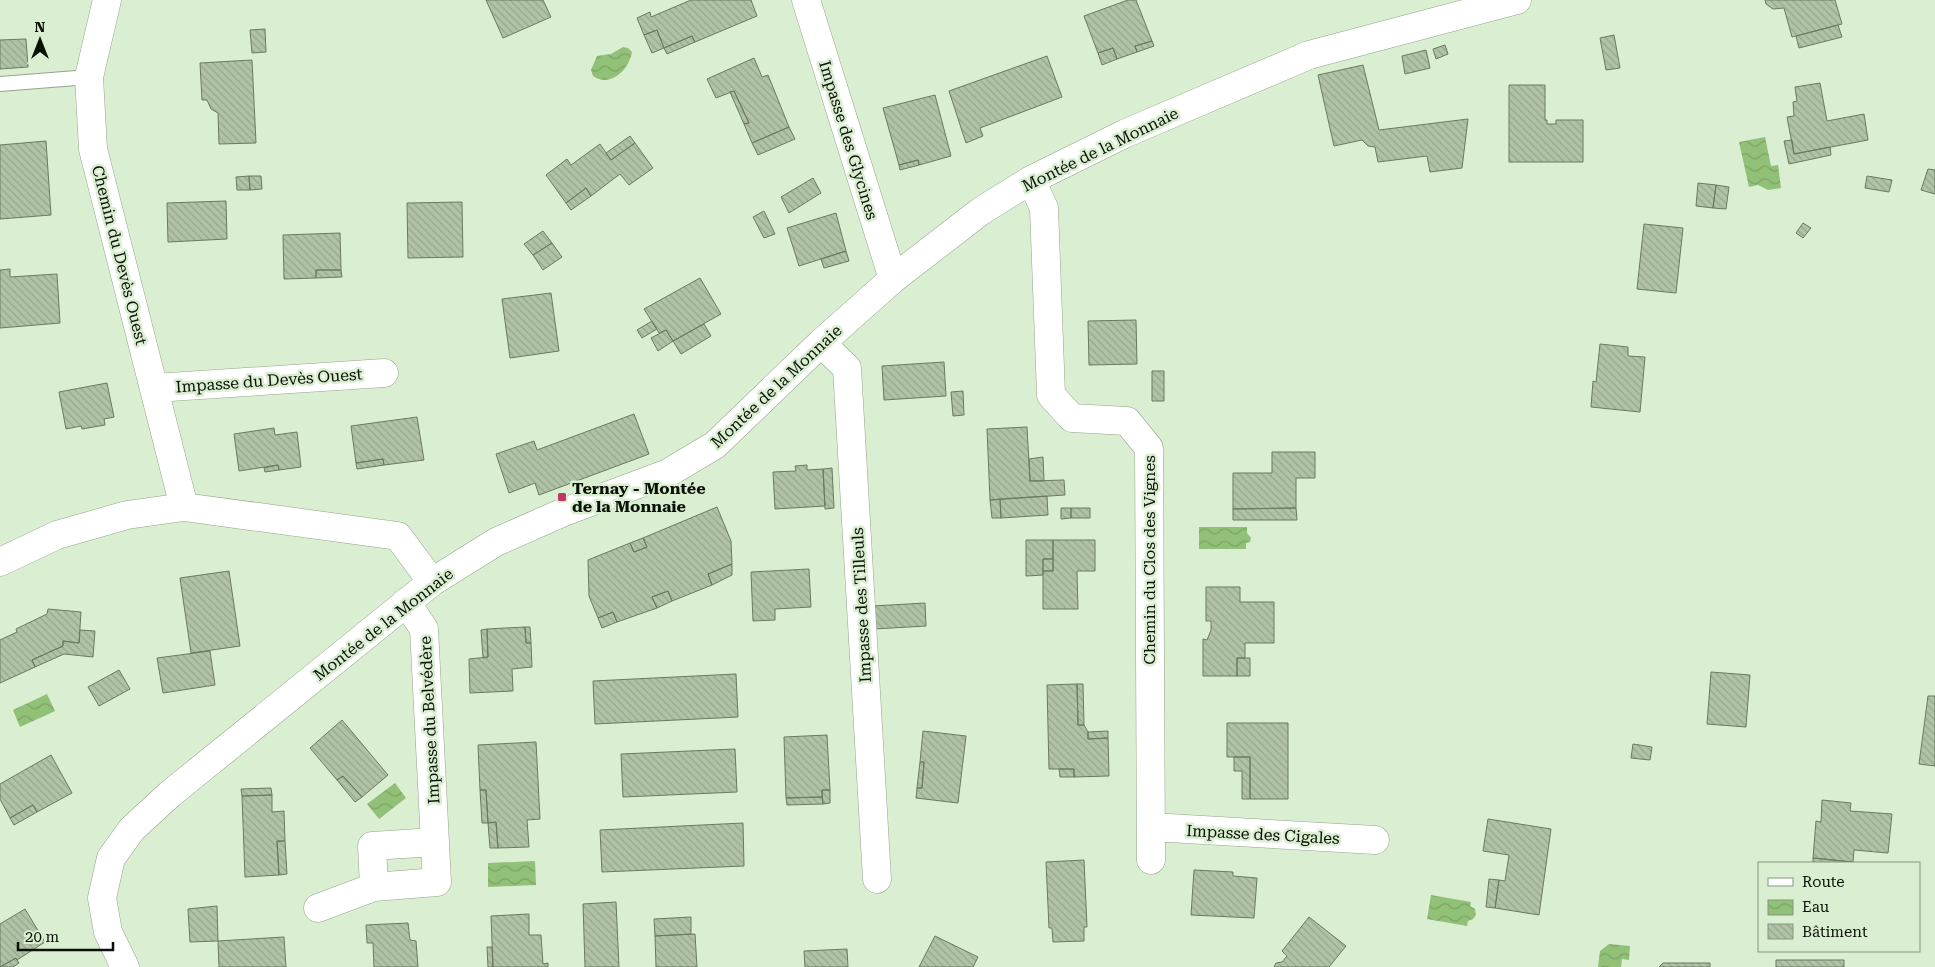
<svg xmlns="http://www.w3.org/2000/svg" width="1935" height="967" viewBox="0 0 1935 967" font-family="'Roboto Serif',serif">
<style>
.water{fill:url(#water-waves)}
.building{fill:url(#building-back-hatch);stroke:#697a60}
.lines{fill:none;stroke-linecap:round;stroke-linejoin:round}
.service-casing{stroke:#93a58a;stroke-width:16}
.minor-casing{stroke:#93a58a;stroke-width:29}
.service{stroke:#fff;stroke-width:14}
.minor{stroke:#fff;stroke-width:28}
.poi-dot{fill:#c43664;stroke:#daeed1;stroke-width:2}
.labels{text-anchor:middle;stroke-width:5;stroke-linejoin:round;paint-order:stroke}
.street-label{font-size:16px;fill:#0a1107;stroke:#daeed1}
.poi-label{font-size:16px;font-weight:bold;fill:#0a1107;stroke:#daeed1;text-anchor:start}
</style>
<defs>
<pattern id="water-waves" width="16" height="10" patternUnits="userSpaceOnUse" patternTransform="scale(1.25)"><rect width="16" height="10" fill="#91c077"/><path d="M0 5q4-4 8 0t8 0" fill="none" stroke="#7ca465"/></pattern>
<pattern id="building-back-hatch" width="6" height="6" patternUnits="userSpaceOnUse" patternTransform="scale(1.25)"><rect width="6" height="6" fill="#b0c3a6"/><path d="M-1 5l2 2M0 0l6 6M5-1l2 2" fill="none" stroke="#96a68d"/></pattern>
</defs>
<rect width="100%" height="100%" fill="#daeed1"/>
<path class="water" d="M623,47l5,1 4,4c-3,18 -22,36 -39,24l-2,-6 6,-14 14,-2z
M1765,137l6,29 7,-1 3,23 -13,2 -10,-5 -9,2 -10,-45z
M1199,527h48v6l4,5 -1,4 -4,1v6h-47z
M47,694l8,17 -35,16 -7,-17z
M395,783l11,15 -27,21 -12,-15z
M535,861l1,24 -48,2v-24z
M1431,895l40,7 -1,4 5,3 1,6 -3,4 -5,2 -1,5 -40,-7z
M1609,944l21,2 -1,14 -7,-1 -1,8h-23l2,-16z"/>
<path class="building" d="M486,0h57l8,17 -48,21z
M691,0h60l6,16 -62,26 -3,-6 -28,12 -7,-18 -13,5 -7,-17 13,-6 1,5z
M1128,0h8l16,41 -17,5 2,6 -20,7 -4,-11 -15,5 -14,-37z
M1765,0h70l7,24 -50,13 -8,-29 -11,1 -7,-5z
M1838,25l4,12 -43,11 -3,-12z
M265,29l1,23 -14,1 -2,-23z
M657,30l7,18 -12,5 -8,-18z
M1614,35l6,33 -14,2 -6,-32z
M692,36l3,6 -28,12 -3,-6z
M26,39l2,28 -28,2v-29z
M1152,41l2,5 -17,6 -2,-6z
M1445,45l3,9 -12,5 -3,-10z
M1113,48l4,11 -15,6 -4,-12z
M1426,50l4,18 -25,6 -3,-18z
M1047,56l15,41 -82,31 3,8 -17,7 -17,-52z
M754,58l8,19 6,-2 21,52 -37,16 -8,-19 5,-1 -15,-32 -18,7 -9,-19z
M252,60l4,83 -37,1 -1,-31 -7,-4 -4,-9h-5l-2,-37z
M1363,65l16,65 89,-11 -6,49 -32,4 -3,-16 -49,6 -3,-15 -7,-1 -6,-6 -28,6 -16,-71z
M1820,83l7,38 37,-7 4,26 -74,14 -7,-37 7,-1 -1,-14 4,-1 -2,-14z
M1509,85h36v35h2v4h9v-4h27v42h-74z
M734,91l15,32 -5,1 -14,-32z
M935,95l16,61 -32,9 -1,-5 -19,5 -16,-57z
M789,127l6,12 -37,16 -6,-12z
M630,136l5,7 -24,17 -5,-7z
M1792,140l2,14 36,-7 1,8 -42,9 -5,-23z
M46,141l5,74 -51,4v-74z
M635,143l18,25 -24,17 -9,-11 -29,22 -5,-8 -20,15 -20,-28 21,-16 4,6 29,-21 11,16z
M918,160l1,5 -19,5 -1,-5z
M1928,169l7,1v24l-14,-4z
M249,176l1,14h-13l-1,-13z
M249,176h12l1,13 -12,1z
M1867,176l25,4 -3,12 -24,-4z
M813,178l8,15 -32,20 -8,-16z
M1698,183l18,2 -3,23 -17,-2z
M1716,185l13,2 -3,22 -13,-1z
M586,188l5,8 -20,14 -5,-7z
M226,201l1,38 -59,3 -1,-39z
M462,202l1,55 -55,1 -1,-55z
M764,211l11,23 -11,4 -11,-21z
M836,213l10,38 -47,15 -12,-38z
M1803,223l8,5 -8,10 -7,-5z
M1644,224l39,4 -7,65 -39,-4z
M543,231l9,12 -19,12 -9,-11z
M340,233l1,37h-25v8l-32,1 -1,-44z
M552,243l10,14 -19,13 -10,-15z
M846,251l3,10 -25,7 -3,-9z
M10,269v8l47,-3 3,49 -60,5v-58z
M316,270h25l1,7 -26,1z
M700,278l21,36 -48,27 -7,-11 -7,3 -15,-24z
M551,293l8,58 -49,7 -8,-59z
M1136,320l1,44 -48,1 -1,-44z
M652,321l5,8 -15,9 -5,-8z
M704,324l7,12 -30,18 -8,-13z
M666,330l7,11 -15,10 -7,-13z
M1600,344l28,3v9l17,1 -5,55 -49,-5 2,-26 3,1z
M944,362l2,34 -62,4 -2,-34z
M1152,371h12v30h-12z
M107,383l7,34 -10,2 1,6 -23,4 -1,-3 -15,3 -7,-37z
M963,391l1,24 -11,1 -2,-24z
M634,414l15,40 -110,41 -4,-12 -26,10 -13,-39 38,-13 3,9z
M417,417l7,43 -40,5 -1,-6 -27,4 -5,-37z
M1027,427l3,54 34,-1 1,15 -75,5 -3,-71z
M274,428l1,7 22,-3 4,35 -22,3 -1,-5 -39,6 -5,-37z
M1272,452h43v26h-19v30l-63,1v-36h39z
M1043,457l1,24h-14l-1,-22z
M383,459l1,6 -27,4 -1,-6z
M278,465l1,5 -14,2 -1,-4z
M807,465v5l16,-1 2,37 -50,3 -2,-37 23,-1 -1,-5z
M832,468l2,40 -9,1 -2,-40z
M1047,496l1,19 -47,3 -1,-19z
M1000,499l1,19h-9l-2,-18z
M717,507l14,34 1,23 -24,10 4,11 -40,16 -4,-10 -16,6 5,11 -40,14 -4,-10 -15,6 -9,-22 -1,-36 42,-17 4,9 13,-5 -4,-9z
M1061,508h10v10l-10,1z
M1071,508h19v10h-19z
M1296,508l1,12h-64v-11z
M643,538l4,9 -13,5 -4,-9z
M1026,540h27v19h-10v16l-17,1z
M1053,540h42v31h-18l1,38h-35v-38h10z
M1043,559h10v12h-10z
M732,564v11l-20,10 -4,-11z
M809,569l2,38 -36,2v11l-22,1 -2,-49z
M229,571l11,75 -49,7 -11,-75z
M1206,587h34v15h34v41h-29v15h-8v18h-34v-37l4,1 4,-10v-9h-5z
M668,591l4,10 -15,7 -5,-11z
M925,603l1,23 -52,3 -1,-23z
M48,609l33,3 -2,31 -16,-2v5l-31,14 3,7 -35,16v-43l17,-8 -1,-3 31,-15z
M613,612l4,10 -15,6 -4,-10z
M525,627h5l1,16h-5z
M525,627l1,16h5l1,24 -20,2 1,22 -43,2 -1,-34 19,-2 -1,-28z
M487,629l1,28 -5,1 -2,-28z
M80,630l15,1 -2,26 -29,-3 -29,13 -3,-7 31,-14v-5l16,2z
M210,651l5,34 -52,8 -6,-35z
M1237,658h13v18h-13z
M119,670l11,19 -31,17 -11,-19z
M1711,672l39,3 -4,52 -39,-3z
M736,674l2,43 -143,7 -2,-43z
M1077,684h6l1,41h-6z
M1077,684l1,41h6l4,7v7l20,-1 1,38 -35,1v-8h-25l-2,-84z
M1928,696h7v70l-16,-2z
M342,720l46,55 -26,22 -19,-21 -6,4 -27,-32z
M1227,723h61v76h-38v-42h-23z
M923,731l43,5 -8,67 -42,-5 1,-10h5l2,-26h-4z
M1108,731v7l-20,1v-7z
M827,735l3,55h-8v7l-36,1 -2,-61z
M536,742l4,77 -13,1 2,27 -31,1 -2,-26 -8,1 -2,-33h-6l-2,-45z
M1633,744l19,3 -2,13 -19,-2z
M735,749l2,43 -114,5 -2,-43z
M51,755l21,38 -35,19 -4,-7 -23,13 -10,-19v-15z
M1234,757h16v42h-8v-28h-8z
M920,762h4l-2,26h-5z
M1059,769h15v8h-14z
M343,776l19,21 -7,5 -18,-22z
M271,788l1,7 -30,1 -1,-7z
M480,790h6l2,33h-6z
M822,790h8v13l-7,1z
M272,795v17l12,-1 1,30h-8l2,34 -34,2 -3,-81z
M822,797l1,7 -36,1 -1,-7z
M1822,800l29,3 -1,8 42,3 -4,39 -34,-3 -1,12 -40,-4 3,-37 5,1z
M33,805l4,7 -23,13 -4,-7z
M1488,819l63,10 -12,86 -44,-7 4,-28 6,1 4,-26 -26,-4z
M496,822l2,26h-8l-2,-25z
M743,823l1,43 -142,6 -2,-42z
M277,841h8l2,33 -8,1z
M1813,858l40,4 -40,1z
M1084,860l3,67h-3v14l-31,1 -1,-14h-3l-3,-66z
M1194,870l39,2v4l24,2 -3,40 -63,-3z
M1489,879l10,1 -4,28 -9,-1z
M616,902l3,65h-34l-2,-63z
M217,906l1,35 -28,1 -2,-33z
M25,909l20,33 -28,18 -1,-2 -16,9v-43z
M529,914v21h12l2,29 5,-1v4h-55l-2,-51z
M691,917v17l-36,2 -1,-17z
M1309,917l37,29 -17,21h-55l2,-4 6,-1 5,-6 -5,-5z
M408,923l2,17 6,1 2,26h-44l-1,-24h-6l-1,-18z
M695,934l2,33h-41l-1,-31z
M935,936l43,21 -5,10h-54z
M284,937l2,30h-67l-1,-26z
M487,947h5l1,20h-5z
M847,949l1,18h-43l-1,-16z
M16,958l3,5 -6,4h-13z
M1776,960h68v7h-68z
M1663,963h47v4h-51z"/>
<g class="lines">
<defs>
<path id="service" d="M0,84l89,-7"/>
<path id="minor" d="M107,0l-18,77 4,72 91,358
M806,0l87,279
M1031,180l13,28 7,187 21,23 55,3 22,27 2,412
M821,343l26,25 30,511
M154,388l230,-15
M0,562l57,-27 70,-20 57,-8 214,29 34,46
M1151,827l224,13
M374,887l-2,-41 63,-4
M318,908l56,-21 63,-5 -13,-253 -18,-27
M125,967l-17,-35 -6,-34 9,-40 21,-29 38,-35 262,-212 64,-40 68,-30 104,-39 47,-28 106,-102 72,-64 88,-68 50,-31 93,-46 185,-79 208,-55"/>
</defs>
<use href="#service" class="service-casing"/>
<use href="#minor" class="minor-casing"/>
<use href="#service" class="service"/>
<use href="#minor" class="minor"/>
</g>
<rect class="poi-dot" x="557" y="492" width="10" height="10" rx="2.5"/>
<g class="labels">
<g class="street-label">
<text transform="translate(849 140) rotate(73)" y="6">Impasse des Glycines</text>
<text transform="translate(1100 149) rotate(-26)" y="6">Montée de la Monnaie</text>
<text transform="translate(120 255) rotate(76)" y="6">Chemin du Devès Ouest</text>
<text transform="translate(269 380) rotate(-4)" y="6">Impasse du Devès Ouest</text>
<text transform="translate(776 386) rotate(-43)" y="6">Montée de la Monnaie</text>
<text transform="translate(1149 560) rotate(-90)" y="6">Chemin du Clos des Vignes</text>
<text transform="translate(861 605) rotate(-93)" y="6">Impasse des Tilleuls</text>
<text transform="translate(383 624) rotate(-38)" y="6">Montée de la Monnaie</text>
<text transform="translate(429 720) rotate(-93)" y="6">Impasse du Belvédère</text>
<text transform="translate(1263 834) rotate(3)" y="6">Impasse des Cigales</text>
</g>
<g class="poi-label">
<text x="572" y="494">Ternay - Montée<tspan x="572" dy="18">de la Monnaie</tspan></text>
</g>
</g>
<rect x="1758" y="862" width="162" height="90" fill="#daeed1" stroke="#879680"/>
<rect x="1768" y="878" width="25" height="8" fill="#ffffff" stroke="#879680"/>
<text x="1802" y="887" font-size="15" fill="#0a1107">Route</text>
<rect x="1768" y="900" width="25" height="15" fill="url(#water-waves)" stroke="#879680"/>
<text x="1802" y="912" font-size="15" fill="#0a1107">Eau</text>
<rect x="1768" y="924" width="25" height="15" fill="url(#building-back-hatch)" stroke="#879680"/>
<text x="1802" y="937" font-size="15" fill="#0a1107">Bâtiment</text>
<g transform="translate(40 40)" stroke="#daeed1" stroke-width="4" paint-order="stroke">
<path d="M0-4L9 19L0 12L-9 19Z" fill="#0a1107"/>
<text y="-8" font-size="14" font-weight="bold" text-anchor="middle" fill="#0a1107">N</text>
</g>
<path d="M18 942v8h95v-8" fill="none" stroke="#0a1107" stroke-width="2.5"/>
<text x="25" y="942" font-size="15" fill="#0a1107" stroke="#daeed1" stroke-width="4" paint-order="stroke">20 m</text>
</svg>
